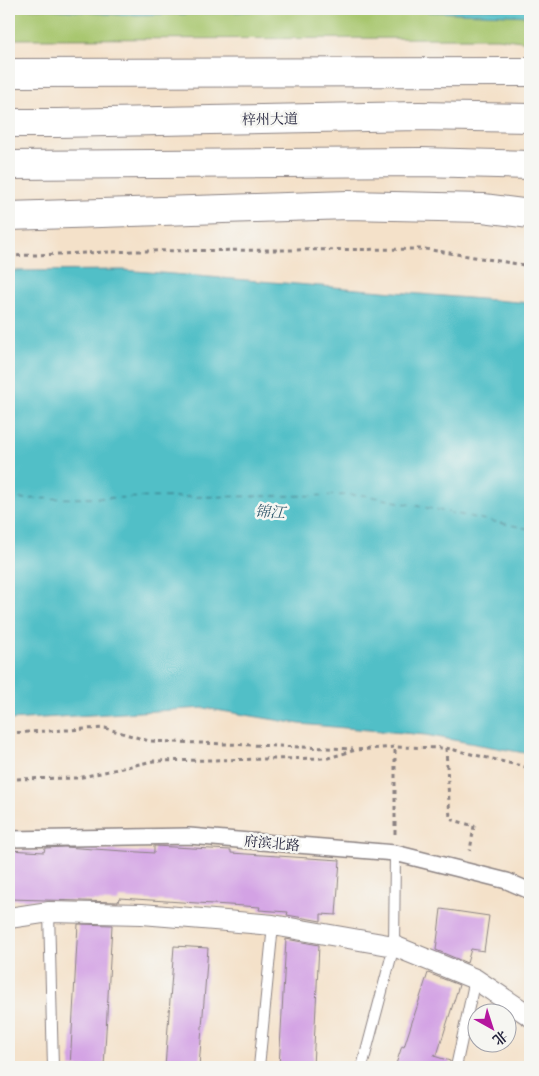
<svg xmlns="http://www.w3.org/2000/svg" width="539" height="1076" viewBox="0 0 539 1076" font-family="'Old Standard TT','Noto Serif SC',serif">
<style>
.green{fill:#a7c66d;stroke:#647454}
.water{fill:#51bfc7;stroke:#3a7081}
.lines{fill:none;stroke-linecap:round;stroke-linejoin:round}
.ferry{stroke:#32596c;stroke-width:1;stroke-dasharray:6 5;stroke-linecap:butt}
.building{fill:#d3a2e4}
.service-casing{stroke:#8b8282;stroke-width:12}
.pedestrian-casing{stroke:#8b8282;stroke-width:18}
.minor-casing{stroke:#8b8282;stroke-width:22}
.secondary-casing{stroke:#8b8282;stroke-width:30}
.trunk-casing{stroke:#8b8282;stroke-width:30}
.path{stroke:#8b8282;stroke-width:3;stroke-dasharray:4 4;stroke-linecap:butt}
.service{stroke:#fff;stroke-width:10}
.pedestrian{stroke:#fff;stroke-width:15}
.minor{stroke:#fff;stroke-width:20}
.secondary{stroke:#fff;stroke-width:28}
.trunk{stroke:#fff;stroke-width:28}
.labels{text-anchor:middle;stroke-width:5;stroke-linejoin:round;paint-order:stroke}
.street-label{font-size:14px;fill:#22223b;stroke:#f6f6f2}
.water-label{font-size:15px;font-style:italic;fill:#32596c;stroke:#f6f6f2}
</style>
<rect width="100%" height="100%" fill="#f6f6f2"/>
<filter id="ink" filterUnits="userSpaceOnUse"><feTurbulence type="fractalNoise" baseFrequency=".02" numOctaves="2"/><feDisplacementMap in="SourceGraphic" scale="10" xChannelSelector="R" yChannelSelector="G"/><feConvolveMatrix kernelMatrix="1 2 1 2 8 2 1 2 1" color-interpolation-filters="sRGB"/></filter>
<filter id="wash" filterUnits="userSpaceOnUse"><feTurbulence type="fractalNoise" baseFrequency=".0096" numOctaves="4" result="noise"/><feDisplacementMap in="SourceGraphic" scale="20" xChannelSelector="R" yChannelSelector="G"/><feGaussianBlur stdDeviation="1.12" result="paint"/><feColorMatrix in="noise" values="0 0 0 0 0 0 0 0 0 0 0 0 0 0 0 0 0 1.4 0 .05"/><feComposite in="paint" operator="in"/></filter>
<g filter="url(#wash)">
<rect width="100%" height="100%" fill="#f4e1c9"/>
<path class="green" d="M9,9h521v33l-33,-4 -488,1z"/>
<path class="water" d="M47,9h483v7l-170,-7 -83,1 -81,4 -76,1z
M123,270l407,33v451l-104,-19 -126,-11 -96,-16 -195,12v-449z"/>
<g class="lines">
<path class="ferry" d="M9,499l355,-4 166,34"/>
</g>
<g id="blocks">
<path class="building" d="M154,846l77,4v3l109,7 -4,55 -15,-1v7l-34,-6 1,-3 -29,-2 1,-3 -141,-9 -1,4 -109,-3v-49l35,2 1,-4 19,-1 90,6z
M441,909l48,7 -5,35 -13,-2 -4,14 -31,-13z
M78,924l34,1 -8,142h-34z
M286,939l33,6 -6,122h-34z
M174,946l34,2 -9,119h-34z
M428,973l31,12 -22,70 -2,-1 -1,2 16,5 -1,6h-54l7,-21 2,1z"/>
</g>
</g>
<g filter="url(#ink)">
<use href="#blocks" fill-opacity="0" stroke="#8b8282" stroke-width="1"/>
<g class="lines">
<defs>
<path id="service" d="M49,912l4,155
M259,1067l14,-142
M362,1067l32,-121 1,-93
M456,1067l19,-88"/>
<path id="pedestrian" d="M9,839l180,-3 206,17 112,28 23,10"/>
<path id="minor" d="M9,918l40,-6 93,2 131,11 121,21 81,33 55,37"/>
<path id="secondary" d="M9,73l521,-1
M9,216l339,-11 135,3 47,6"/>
<path id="trunk" d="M9,123h48l362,-7 111,2
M9,165l412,-3 109,3"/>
</defs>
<use href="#service" class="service-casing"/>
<use href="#pedestrian" class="pedestrian-casing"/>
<use href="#minor" class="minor-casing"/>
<use href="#secondary" class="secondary-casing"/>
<use href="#trunk" class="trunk-casing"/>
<path class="path" d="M9,256l126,-5 290,-2 105,17
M9,733l96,-5 44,13 204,8
M446,748l4,71 24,7 -4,25
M9,779l69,-1 75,-17 175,-3 28,-8 39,-3 51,1 84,20
M395,834v-87"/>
<use href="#service" class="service"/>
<use href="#pedestrian" class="pedestrian"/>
<use href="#minor" class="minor"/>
<use href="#secondary" class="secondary"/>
<use href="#trunk" class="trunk"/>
</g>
</g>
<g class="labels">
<g class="street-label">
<text transform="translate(270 119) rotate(-1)" y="5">梓州大道</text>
<text transform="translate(272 843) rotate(5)" y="5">府滨北路</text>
</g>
<g class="water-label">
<text transform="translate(270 512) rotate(4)" y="5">锦江</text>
</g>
</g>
<rect width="539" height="1076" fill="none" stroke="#f6f6f2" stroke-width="30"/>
<g transform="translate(492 1028) rotate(141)"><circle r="24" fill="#f6f6f2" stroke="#a1a1a9"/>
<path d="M0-4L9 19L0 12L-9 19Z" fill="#b5179e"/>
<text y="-8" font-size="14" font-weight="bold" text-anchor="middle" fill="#22223b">北</text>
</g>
</svg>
